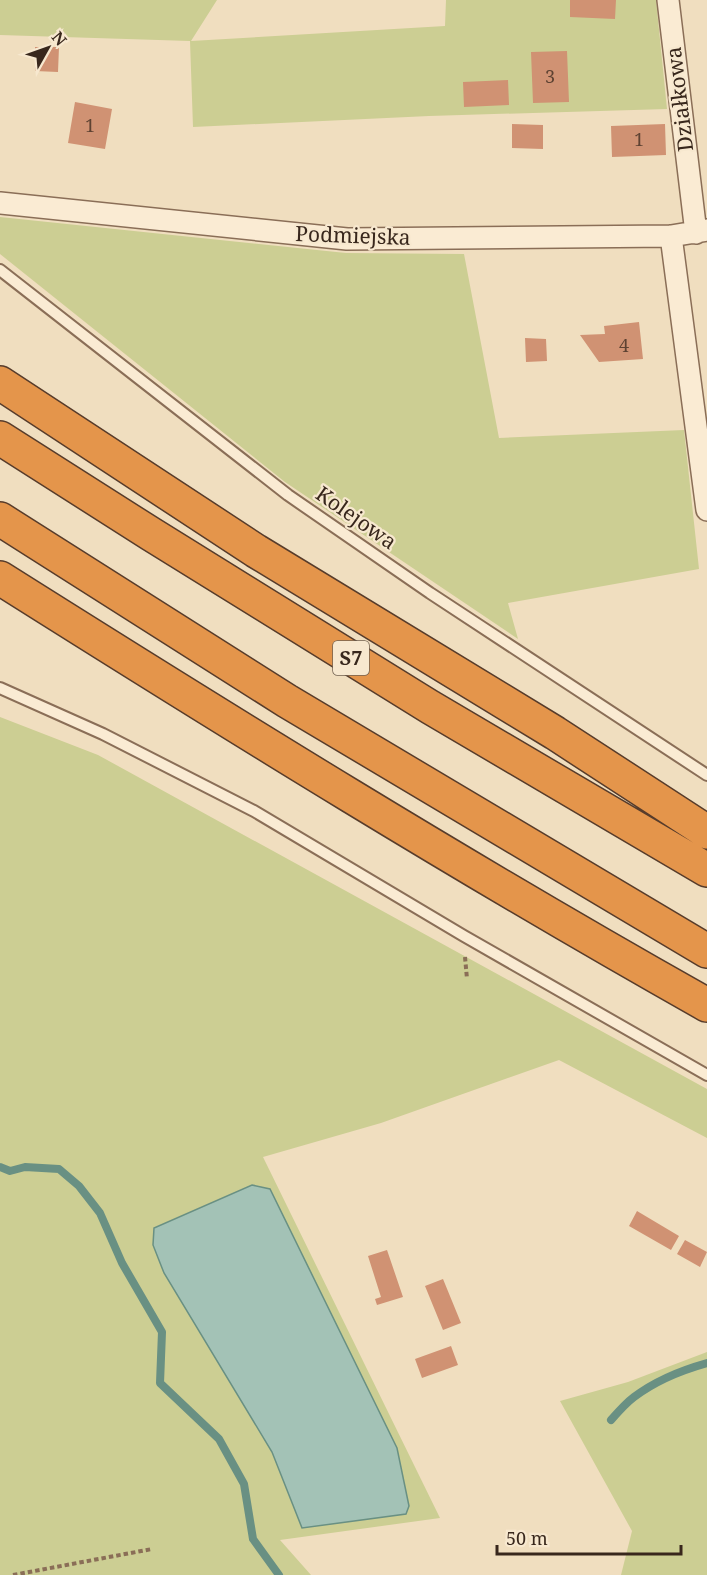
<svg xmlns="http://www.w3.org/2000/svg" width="707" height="1575" viewBox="0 0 707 1575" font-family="'Noto Serif',serif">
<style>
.green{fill:#ccce93}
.water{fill:#a3c2b6;stroke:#699083;stroke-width:1.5}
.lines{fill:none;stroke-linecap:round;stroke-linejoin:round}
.stream{stroke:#699083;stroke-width:8}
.building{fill:#d09273}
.service-casing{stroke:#8a6e57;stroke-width:14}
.minor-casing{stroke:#8a6e57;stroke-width:24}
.motorway-casing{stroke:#573c2b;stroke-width:36}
.path{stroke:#8a6e57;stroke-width:4;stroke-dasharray:4.5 3;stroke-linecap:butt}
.service{stroke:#faebd3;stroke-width:10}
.minor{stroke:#faebd3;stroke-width:21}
.motorway{stroke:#e4954b;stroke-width:33}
.labels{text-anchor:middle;stroke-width:4.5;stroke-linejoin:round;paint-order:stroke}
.number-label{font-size:18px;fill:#5e4232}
.shield{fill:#f7e8cf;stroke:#716152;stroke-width:1.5}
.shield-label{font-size:20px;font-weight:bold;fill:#38271c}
.street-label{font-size:21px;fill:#38271c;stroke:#f7e8cf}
</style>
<rect width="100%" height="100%" fill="#f0debf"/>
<path class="green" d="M0,0h217l-26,41 254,-15 1,-26h210l11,109 -238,7 -236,11 -3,-86 -190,-6z
M0,217l346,36 118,1 35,184 185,-8 15,139 -191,34 10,36 -233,-157 -285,-228z
M0,717l98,38 609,334v49l-148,-78 -178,63 -118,34 177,361 -160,22 31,35h-311z
M707,1352v223h-86l11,-44 -72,-130 68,-19z"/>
<path class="water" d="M252,1185l18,4 127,259 12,58 -3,8 -104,14 -30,-76 -108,-179 -11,-28 1,-17z"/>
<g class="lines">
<path class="stream" d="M0,1167l10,4 15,-4 34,2 20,17 21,27 22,50 40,69 -2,51 59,56 25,45 9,55 26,36
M611,1420c7,-8 15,-17 23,-23 21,-16 48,-27 73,-34"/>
</g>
<path class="building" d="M570,0h46l-1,19 -45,-2z
M35,47h24l-1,25 -23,-1z
M567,51l2,51 -36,1 -2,-51z
M508,80l1,25 -45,2 -1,-25z
M75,102l37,7 -7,40 -37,-6z
M512,124l31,1v24l-31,-1z
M665,124l1,31 -54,2 -1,-31z
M639,322l4,37 -44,3 -19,-27 25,-1 -1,-8z
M525,338l21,1 1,22 -21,1z
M637,1211l42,25 -8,14 -42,-24z
M685,1240l22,12 -7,15 -23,-13z
M387,1250l16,47 -26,8 -2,-6 6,-2 -13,-41z
M443,1279l18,44 -18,7 -18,-44z
M451,1346l7,19 -36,13 -7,-19z"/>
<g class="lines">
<defs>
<path id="service" d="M0,270l288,225 142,98 277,182
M0,688l103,46 151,77 210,125 243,139"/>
<path id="minor" d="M668,0l28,233
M0,203l347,36 324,-3 36,-6
M671,236l36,274"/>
<path id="motorway" d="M0,383l256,168 299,182 152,99
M0,438l151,96 279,173 277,163
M0,519l287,182 420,250
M0,578c233,147 467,292 707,427"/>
</defs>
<use href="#service" class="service-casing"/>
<use href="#minor" class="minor-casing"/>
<use href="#motorway" class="motorway-casing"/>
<path class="path" d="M465,957l2,22
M13,1575l139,-26"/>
<use href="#service" class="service"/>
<use href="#minor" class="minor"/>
<use href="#motorway" class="motorway"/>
</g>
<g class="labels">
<g class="number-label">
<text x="550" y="83">3</text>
<text x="90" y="132">1</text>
<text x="639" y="146">1</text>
<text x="624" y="352">4</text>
</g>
<rect class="shield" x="333" y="641" width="36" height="34" rx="4.5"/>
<g class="shield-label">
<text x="351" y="665">S7</text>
</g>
<g class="street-label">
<text transform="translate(680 99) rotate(-97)" y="7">Działkowa</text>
<text transform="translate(353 236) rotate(2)" y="7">Podmiejska</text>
<text transform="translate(356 518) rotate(35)" y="7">Kolejowa</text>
</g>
</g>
<g transform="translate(48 48) rotate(50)" stroke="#f7e8cf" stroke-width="4.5" paint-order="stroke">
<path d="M0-4.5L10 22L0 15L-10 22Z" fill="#38271c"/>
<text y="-9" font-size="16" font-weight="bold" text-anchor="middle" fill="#38271c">N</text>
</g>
<path d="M497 1545v9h184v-9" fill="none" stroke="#38271c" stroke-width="3"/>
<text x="506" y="1545" font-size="18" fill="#38271c" stroke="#f7e8cf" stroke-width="4.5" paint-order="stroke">50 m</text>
</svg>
